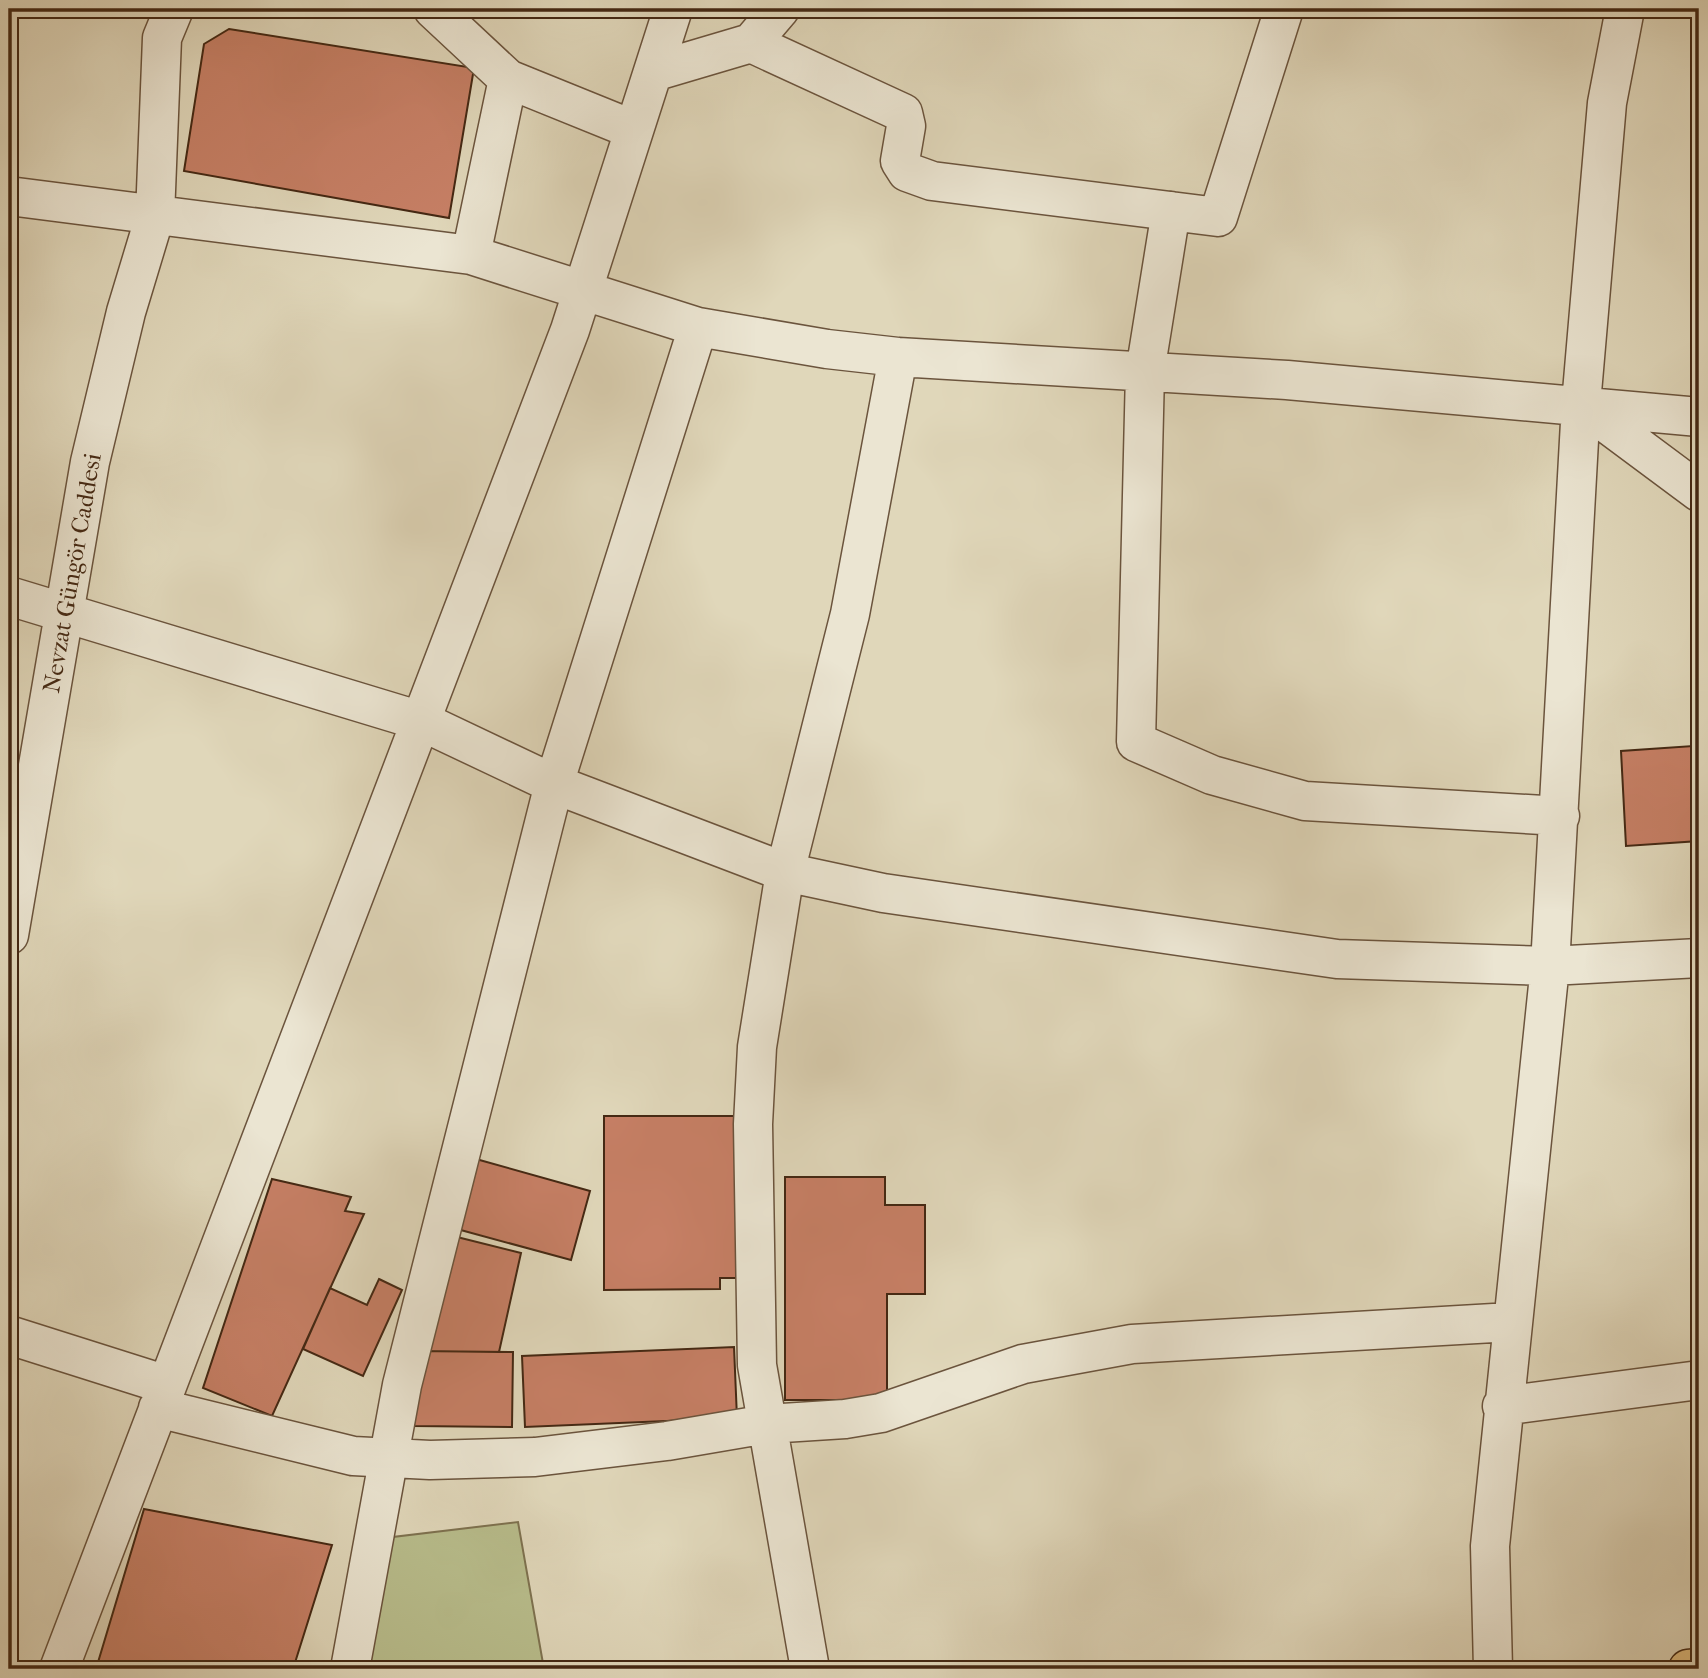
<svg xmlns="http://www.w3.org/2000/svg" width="1708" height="1678" viewBox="0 0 1708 1678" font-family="'IM FELL French Canon',serif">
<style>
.green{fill:#b8bd8c;stroke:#7e7250;stroke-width:2}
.building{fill:#c67f65;stroke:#442813;stroke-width:2}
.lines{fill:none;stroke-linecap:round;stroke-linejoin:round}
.minor-casing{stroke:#6b543d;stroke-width:41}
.major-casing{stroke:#442813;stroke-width:41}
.minor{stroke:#ebe5d2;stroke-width:38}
.major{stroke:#e0bc7d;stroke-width:38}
.labels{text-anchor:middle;stroke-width:7;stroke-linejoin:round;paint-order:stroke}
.street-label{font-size:24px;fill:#442813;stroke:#ebe5d2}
</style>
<rect width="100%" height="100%" fill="#e0d7ba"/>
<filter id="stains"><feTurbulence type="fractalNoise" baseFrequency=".00286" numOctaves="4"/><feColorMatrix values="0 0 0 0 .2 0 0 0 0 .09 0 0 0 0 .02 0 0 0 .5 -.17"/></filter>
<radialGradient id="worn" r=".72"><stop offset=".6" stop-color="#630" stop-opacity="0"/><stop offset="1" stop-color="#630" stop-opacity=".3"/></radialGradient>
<path class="green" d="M518,1522l26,147h-184l33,-132z"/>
<path class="building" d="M229,29l245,39 -25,150 -265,-47 20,-127z
M1693,746l6,95 -73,5 -5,-95z
M604,1116h132v162h-16v11l-116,1z
M476,1159l114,32 -19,69 -114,-31z
M785,1177h100v28h40v89h-38v106h-102z
M272,1179l79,18 -6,14 19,3 -92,202 -69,-28z
M449,1235l72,18 -22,99 -77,-1z
M379,1279l23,11 -39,86 -60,-27 27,-61 37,17z
M734,1347l3,71 -212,9 -3,-71z
M414,1351l99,1 -1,75 -99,-1z
M144,1509l188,36 -39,124h-197z"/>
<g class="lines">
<defs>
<path id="minor" d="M433,9l75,70 126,51
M751,43l152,70 3,13 -6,35 7,11 25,9 286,36 66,-208
M653,72l98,-29 29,-34
M9,196l462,59 227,72 129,22 71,8 389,23 412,37
M1171,211l-26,161 -9,370 76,33 93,26 255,15
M471,255l37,-176
M1582,405l117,87
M9,596l412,125 133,63 231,88 98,21 454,66 213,7 149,-8
M9,935l81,-473 36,-150 29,-96 7,-178 12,-29
M9,1335l158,50
M1502,1406l197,-26
M158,1408l195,48 77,4 105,-3 132,-16 100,-17 78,-5 36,-6 142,-49 109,-20 379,-22
M59,1669l511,-1339 103,-321
M350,1669l52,-284 152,-601 144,-457
M810,1669l-53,-304 -4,-241 4,-77 28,-175 65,-258 48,-257
M1493,1669l-3,-123 60,-580 31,-562 26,-301 18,-94"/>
<path id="major" d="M1688,1669l11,-1"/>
</defs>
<use href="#minor" class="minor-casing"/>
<use href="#major" class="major-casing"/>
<use href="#minor" class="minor"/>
<use href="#major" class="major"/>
</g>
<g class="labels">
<g class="street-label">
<text transform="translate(72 573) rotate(-80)" y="8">Nevzat Güngör Caddesi</text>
</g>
</g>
<rect width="1708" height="1678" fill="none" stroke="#e0d7ba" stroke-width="35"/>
<rect x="10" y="10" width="1687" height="1657" fill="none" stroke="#442813" stroke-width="3.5"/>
<rect x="18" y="18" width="1673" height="1643" fill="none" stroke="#442813" stroke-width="2"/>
<rect width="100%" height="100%" filter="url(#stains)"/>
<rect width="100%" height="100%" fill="url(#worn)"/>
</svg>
